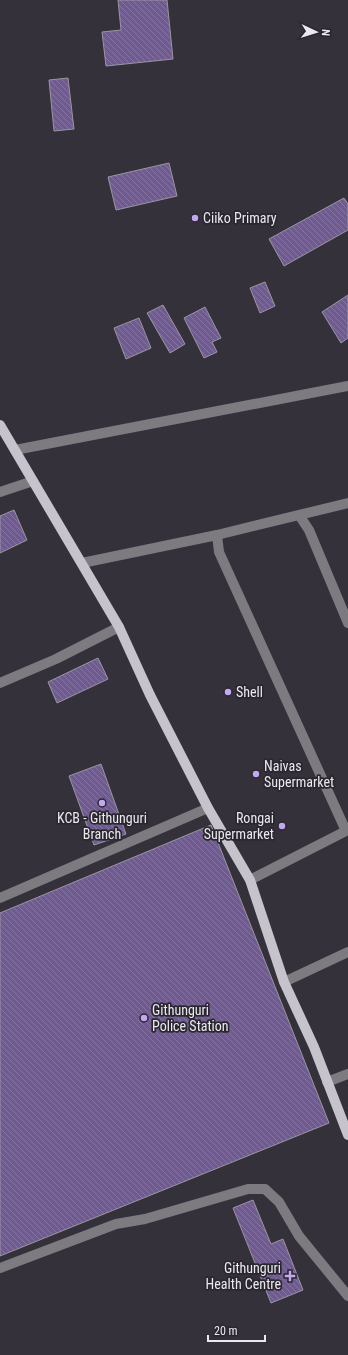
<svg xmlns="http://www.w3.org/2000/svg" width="348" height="1355" viewBox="0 0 348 1355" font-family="'Roboto Condensed',sans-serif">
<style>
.building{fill:url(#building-back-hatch);stroke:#9a96a1}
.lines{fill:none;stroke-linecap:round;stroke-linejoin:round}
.minor{stroke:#7d7b80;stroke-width:10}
.major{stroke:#c7c3cd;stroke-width:10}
.poi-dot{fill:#c4a7f1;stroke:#2b2730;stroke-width:1.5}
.labels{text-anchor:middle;stroke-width:3.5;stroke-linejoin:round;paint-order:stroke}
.poi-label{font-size:14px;fill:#ebe9ef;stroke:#2b2730;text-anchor:start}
</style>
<defs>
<pattern id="building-back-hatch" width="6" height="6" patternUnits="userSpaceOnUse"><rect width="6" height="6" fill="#705b91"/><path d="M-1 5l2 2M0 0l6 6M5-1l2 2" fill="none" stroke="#8573a1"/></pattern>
</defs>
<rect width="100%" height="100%" fill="#35313b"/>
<path class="building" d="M118,0h49l6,59 -67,7 -4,-34 19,-2z
M68,78l6,51 -20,2 -5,-51z
M169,163l8,33 -61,14 -8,-33z
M344,198l4,6v26l-64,36 -15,-27z
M265,282l10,24 -15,7 -10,-25z
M348,295v43l-7,5 -19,-31z
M163,305l22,39 -15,9 -23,-40z
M205,307l16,31 -9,4 5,10 -13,6 -20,-40z
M139,318l12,30 -25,11 -12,-31z
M14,510l13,30 -27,13v-37z
M98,658l10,21 -51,24 -9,-21z
M101,764l25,70 -32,11 -25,-69z
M211,825l118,298 -329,133v-343z
M253,1200l18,44 12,-5 20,51 -32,13 -38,-95z"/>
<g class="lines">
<path class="minor" d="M15,450l333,-64
M0,492l33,-11
M299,515l10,15 39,93
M217,535l2,17 127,279
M82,563l135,-28 131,-32
M0,683l56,-24 63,-32
M250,880l98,-50
M0,898l208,-90
M284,982l64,-30
M327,1082l21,-8
M0,1268l116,-44 29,-5 103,-30h17l14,13 20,34 49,60"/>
<path class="major" d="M0,425l119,202 31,68 58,113 42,72 34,102 30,65 34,88"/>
</g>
<g class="poi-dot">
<circle cx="195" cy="218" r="4"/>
<circle cx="228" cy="692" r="4"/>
<circle cx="256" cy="774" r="4"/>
<circle cx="102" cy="803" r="4"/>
<circle cx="282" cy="826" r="4"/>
<circle cx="144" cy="1018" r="4"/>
<path d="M288 1270h4v4h4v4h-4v4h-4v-4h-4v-4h4z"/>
</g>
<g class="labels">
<g class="poi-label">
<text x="203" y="223">Ciiko Primary</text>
<text x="236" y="697">Shell</text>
<text x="264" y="771">Naivas<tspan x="264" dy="16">Supermarket</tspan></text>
<text x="102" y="823" text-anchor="middle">KCB - Githunguri<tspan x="102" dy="16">Branch</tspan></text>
<text x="274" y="823" text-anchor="end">Rongai<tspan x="274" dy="16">Supermarket</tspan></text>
<text x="152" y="1015">Githunguri<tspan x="152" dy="16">Police Station</tspan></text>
<text x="281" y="1273" text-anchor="end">Githunguri<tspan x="281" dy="16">Health Centre</tspan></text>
</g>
</g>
<g transform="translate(316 32) rotate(94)" stroke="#2b2730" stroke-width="3" paint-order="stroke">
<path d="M0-3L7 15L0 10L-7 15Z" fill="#ebe9ef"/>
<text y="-6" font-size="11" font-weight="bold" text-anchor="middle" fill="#ebe9ef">N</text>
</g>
<path d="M208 1335v6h57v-6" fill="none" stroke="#ebe9ef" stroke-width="2"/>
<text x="214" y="1335" font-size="12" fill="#ebe9ef" stroke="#2b2730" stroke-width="3" paint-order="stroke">20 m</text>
</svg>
